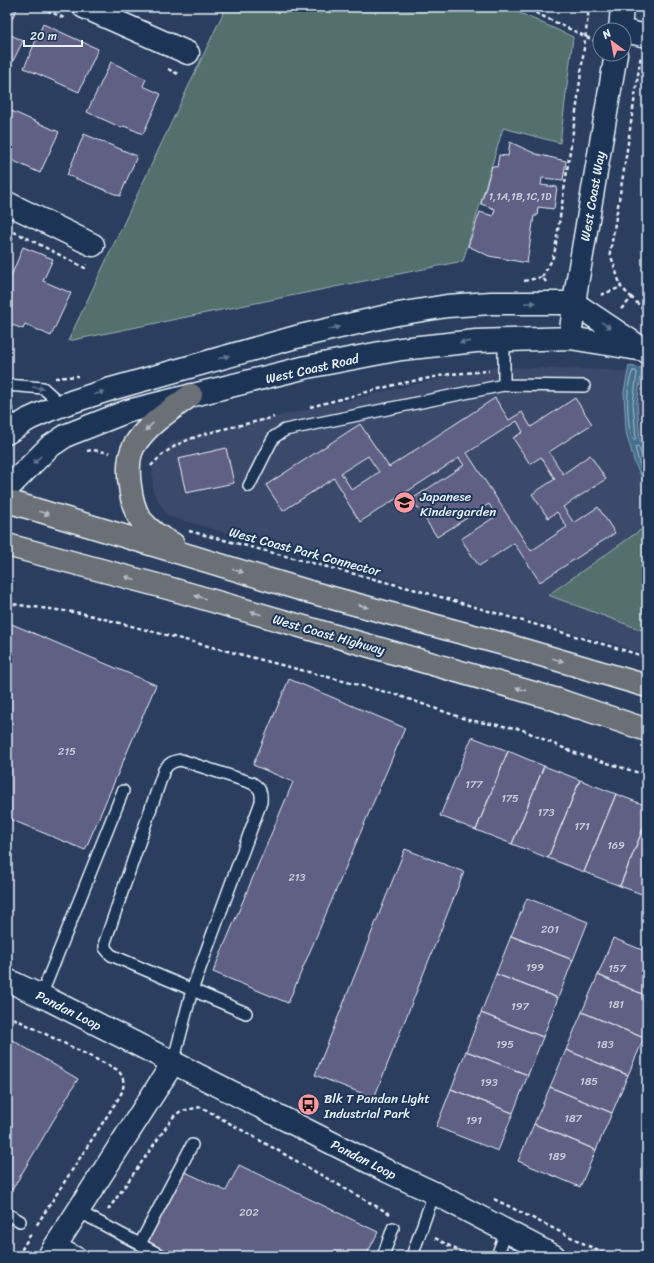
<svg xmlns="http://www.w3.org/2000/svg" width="654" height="1263" viewBox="0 0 654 1263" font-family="Sriracha,sans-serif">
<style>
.built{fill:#3b486b}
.green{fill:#536f6d;stroke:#9eb0b2}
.water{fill:#456f8d;stroke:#86a3b8}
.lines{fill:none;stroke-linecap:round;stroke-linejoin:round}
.shore{stroke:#a7bdcd;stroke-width:1}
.building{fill:#616184;stroke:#e8f1f8;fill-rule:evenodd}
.service-casing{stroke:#e8f1f8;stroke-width:14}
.minor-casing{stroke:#e8f1f8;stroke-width:25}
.tertiary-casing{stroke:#e8f1f8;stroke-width:25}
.primary-casing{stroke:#e8f1f8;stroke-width:25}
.trunk-casing{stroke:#e8f1f8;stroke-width:25}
.path{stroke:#e8f1f8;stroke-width:2.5;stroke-dasharray:4 3;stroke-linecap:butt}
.service{stroke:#1d3557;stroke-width:11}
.minor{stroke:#1d3557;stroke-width:22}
.tertiary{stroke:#1d3557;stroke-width:22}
.primary{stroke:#6a7074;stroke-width:22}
.trunk{stroke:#6a7074;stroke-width:22}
.oneway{fill:#64778f}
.oneway2{fill:#b6bdc3}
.labels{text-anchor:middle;stroke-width:4;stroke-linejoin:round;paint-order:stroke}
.number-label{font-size:11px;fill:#c6cddb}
.street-label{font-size:13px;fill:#e8f1f8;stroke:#1d3557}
.poi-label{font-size:13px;fill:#e8f1f8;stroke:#1d3557;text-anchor:start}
</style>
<rect width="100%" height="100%" fill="#2b3e60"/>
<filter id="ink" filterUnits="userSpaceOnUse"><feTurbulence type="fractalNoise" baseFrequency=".025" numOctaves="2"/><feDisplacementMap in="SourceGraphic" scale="8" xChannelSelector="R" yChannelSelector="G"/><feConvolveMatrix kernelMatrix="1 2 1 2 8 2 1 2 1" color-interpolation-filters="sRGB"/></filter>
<g filter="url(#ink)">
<path class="built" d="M490,367l118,3 39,4v280l-480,-138 -14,-25 -1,-25 20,-25z"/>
<path class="green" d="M226,7h281l66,30 -13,106 -57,-15 -40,133 -395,80z
M642,529l5,11v92l-99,-37z"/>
<path class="water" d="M629,366l13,2 -5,35 3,37 7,17v30l-12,-23 -9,-32 -2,-40z"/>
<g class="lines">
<path class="shore" d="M633,371h3l1,2 -4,30 3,35 -2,2c-6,-6 -7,-37 -6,-47 0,-7 2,-16 5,-22z
M647,457l-5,-1 -4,-10 -3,1 4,16 8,15"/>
</g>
<path class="building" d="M7,7h11l-11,21z
M43,24l55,25 -19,43 -55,-24z
M7,33l16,8 -16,32z
M111,62l35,17 -3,7 18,8 -18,40 -19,-8 -2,2 -35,-16z
M7,109l52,23 -19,41 -33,-15z
M84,134l53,22 -17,40 -53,-21z
M510,142l26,12 30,7 -3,19 -21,-2 -1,7 16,2 -3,22 -16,-2 -1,9h-3l-7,47 -38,-7 -21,-10 12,-34 13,4 2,-7 -14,-5 11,-38 5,1 2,-12 9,1z
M7,235l6,3 -6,12z
M23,247l30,12 -10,22 28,12 -20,43 -26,-12 -2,5 -16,-6v-37z
M495,398l14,22 13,-8 9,15 44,-29 17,26 -43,28 14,22 27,-19 16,24 -43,28 11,16 24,-16 17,26 -75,49 -26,-39 -35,23 -18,-27 35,-23 -7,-12 -52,33 -25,-38 52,-34 -5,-7 -99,64 -17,-27 1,-1 -10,-16 -51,33 -17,-26 94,-61 29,43zM517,421l6,11 -10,6 17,26 11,-7 14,22 -23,15 16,24 9,-6 10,15 -36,24 -64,-98zM368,456l11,16 -27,18 -11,-17z
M226,448l8,35 -48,10 -8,-34z
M7,622l149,63 -71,165 -78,-32z
M289,679l116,49 -117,275 -75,-31 80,-190 -40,-17z
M472,737l36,14 -32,79 -36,-14z
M508,751l36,15 -32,78 -36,-14z
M544,766l36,14 -32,78 -36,-14z
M580,780l36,14 -32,78 -36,-14z
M616,794l31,12v13l-27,67 -36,-14z
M647,819v77l-27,-10z
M405,849l59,23 -90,226 -59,-23z
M527,898l61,24 -15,38 -62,-24z
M511,936l62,24 -15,38 -62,-24z
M613,938l34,14v44l-49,-21z
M496,974l62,24 -15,39 -62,-24z
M598,975l49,21v34l-3,8 -62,-26z
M582,1012l62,26 -16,37 -62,-25z
M481,1013l62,24 -15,38 -62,-24z
M7,1037l71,42 -66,111 -5,-3z
M566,1050l62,25 -16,38 -62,-26z
M466,1051l62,24 -15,38 -62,-24z
M550,1087l62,26 -16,37 -62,-26z
M451,1089l62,24 -15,38 -62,-24z
M534,1124l62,26 -16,37 -62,-26z
M239,1165l139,67 -12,24h-189l-29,-14 35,-71 43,20z"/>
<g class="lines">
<defs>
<path id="service" d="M504,340v45
M7,385l36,3 19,17
M7,411l2,6 -1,15
M249,486l21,-42 4,-7 11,-7 219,-45 80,1
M41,996l82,-205
M173,1063l19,-73 69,-188c1,-10 -1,-14 -9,-19l-71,-23c-8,1 -12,3 -17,10l-59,172v6l6,7 135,58
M78,1211l84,45
M7,1214l13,7
M58,1243l25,13
M140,1244l52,-99
M383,1256l10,-28
M412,1256l22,-63
M497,1256l9,-24"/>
<path id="minor" d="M84,7l104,46
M624,31l23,5
M7,203l86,42
M7,980l43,20 335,170 49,23 120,63
M49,1256l124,-193"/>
<path id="tertiary" d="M620,30l2,-23
M570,338l6,-48 40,-236
M7,433l22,-14 20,-9 22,-8 40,-13 185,-52 96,-22 55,-9 44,-3h83l73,49
M7,489l42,-42 18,-12 61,-24 179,-44 94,-18 75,-8 94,-3 68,11"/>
<path id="primary" d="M7,501l303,91 197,53 140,41
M173,544c-13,-7 -22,-12 -32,-24 -11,-15 -17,-57 -7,-74 13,-22 37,-36 57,-51
M7,545l161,43 390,112 18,7"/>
<path id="trunk" d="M558,700l89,30"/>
</defs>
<use href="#service" class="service-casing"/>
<use href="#minor" class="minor-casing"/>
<use href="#tertiary" class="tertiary-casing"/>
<use href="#primary" class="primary-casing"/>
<use href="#trunk" class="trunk-casing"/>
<path class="path" d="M41,7l25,12
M523,7l76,36
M646,14l1,-7
M168,69l10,5 2,-2
M7,229l16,7 62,32 1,-4
M542,277l10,-17 3,-10 22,-145 12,-98
M524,281l18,-4 5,6
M601,295l20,-8
M632,298l-11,-11 -11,-34 14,-83 17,-115
M621,309l11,-11 15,15
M55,378l23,-2
M647,401l-1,8 1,9
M310,407l88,-23 52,-10 39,-3
M87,451l6,-1 17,3
M151,466c6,-7 13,-13 21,-18 27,-17 71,-22 102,-31
M189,531l231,60 227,66
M7,602l11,3 63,8 316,82 71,25 53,9 26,12 28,12 61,19 11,1
M7,1015l111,55c7,9 7,16 2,26l-84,130
M494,1199l115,57
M108,1210l66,-94 7,-5 20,-4 189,107
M435,1238l33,18
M18,1256l14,-24"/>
<use href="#service" class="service"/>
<use href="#minor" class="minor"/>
<use href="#tertiary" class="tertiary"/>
<use href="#primary" class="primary"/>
<use href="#trunk" class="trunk"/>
</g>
<defs><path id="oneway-solid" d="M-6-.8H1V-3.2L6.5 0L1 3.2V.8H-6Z"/></defs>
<g class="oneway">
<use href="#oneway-solid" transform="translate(530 303)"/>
<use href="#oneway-solid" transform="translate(606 325) rotate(34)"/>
<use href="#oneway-solid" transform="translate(334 328) rotate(-13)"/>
<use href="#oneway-solid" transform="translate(465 342) rotate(174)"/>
<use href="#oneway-solid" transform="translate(224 357) rotate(-16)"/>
<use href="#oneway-solid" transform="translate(38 388) rotate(9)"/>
<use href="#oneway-solid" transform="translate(99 393) rotate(-17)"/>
<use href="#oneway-solid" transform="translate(37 460) rotate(134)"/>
</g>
<g class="oneway2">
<use href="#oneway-solid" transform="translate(149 427) rotate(136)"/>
<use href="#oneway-solid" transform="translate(44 513) rotate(17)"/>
<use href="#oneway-solid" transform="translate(238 571) rotate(16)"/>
<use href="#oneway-solid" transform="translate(130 578) rotate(-165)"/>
<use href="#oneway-solid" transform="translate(200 597) rotate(-164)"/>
<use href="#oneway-solid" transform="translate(363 606) rotate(15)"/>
<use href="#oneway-solid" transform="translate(256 613) rotate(-164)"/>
<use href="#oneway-solid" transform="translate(558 660) rotate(16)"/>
<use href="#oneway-solid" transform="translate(521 689) rotate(-164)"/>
</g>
</g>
<defs>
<symbol id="school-disc" viewBox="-11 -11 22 22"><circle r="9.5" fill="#ff9aa2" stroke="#1d3557"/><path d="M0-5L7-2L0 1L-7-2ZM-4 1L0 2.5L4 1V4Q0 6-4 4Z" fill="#111"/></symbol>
<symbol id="bus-disc" viewBox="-11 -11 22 22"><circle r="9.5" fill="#ff9aa2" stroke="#1d3557"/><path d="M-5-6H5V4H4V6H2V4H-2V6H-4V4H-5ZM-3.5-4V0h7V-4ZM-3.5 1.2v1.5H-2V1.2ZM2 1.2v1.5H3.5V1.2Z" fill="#111"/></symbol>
</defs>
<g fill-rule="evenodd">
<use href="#school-disc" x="392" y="490" width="25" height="25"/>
<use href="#bus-disc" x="296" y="1092" width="25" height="25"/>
</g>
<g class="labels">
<g class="number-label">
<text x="520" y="200">1,1A,1B,1C,1D</text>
<text x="67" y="755">215</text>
<text x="474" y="788">177</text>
<text x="510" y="802">175</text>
<text x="546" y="816">173</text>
<text x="582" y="830">171</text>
<text x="616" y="849">169</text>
<text x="297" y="881">213</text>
<text x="550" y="933">201</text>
<text x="535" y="971">199</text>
<text x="617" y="972">157</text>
<text x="616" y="1008">181</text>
<text x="520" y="1010">197</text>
<text x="505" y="1048">195</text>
<text x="605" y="1048">183</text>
<text x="589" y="1085">185</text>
<text x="489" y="1086">193</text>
<text x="573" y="1122">187</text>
<text x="474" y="1124">191</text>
<text x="557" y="1160">189</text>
<text x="249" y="1216">202</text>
</g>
<g class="street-label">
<text transform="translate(592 196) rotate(-80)" y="5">West Coast Way</text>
<text transform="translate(312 368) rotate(-13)" y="5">West Coast Road</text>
<text transform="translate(305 551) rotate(15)" y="5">West Coast Park Connector</text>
<text transform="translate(329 634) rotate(16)" y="5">West Coast Highway</text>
<text transform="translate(69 1010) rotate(27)" y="5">Pandan Loop</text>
<text transform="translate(364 1159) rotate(27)" y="5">Pandan Loop</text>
</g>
<g class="poi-label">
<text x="420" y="501">Japanese<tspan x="420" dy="15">Kindergarden</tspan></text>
<text x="324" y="1103">Blk T Pandan Light<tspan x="324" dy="15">Industrial Park</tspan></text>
</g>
</g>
<rect width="654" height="1263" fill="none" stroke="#1d3557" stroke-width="24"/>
<rect x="12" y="12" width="630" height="1239" fill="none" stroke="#e8f1f8" stroke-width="1.5" filter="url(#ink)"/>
<g transform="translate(612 42) rotate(328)"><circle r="19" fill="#1d3557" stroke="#6e8097"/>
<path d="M0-3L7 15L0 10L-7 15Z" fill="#ff9aa2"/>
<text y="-6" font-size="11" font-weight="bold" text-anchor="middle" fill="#e8f1f8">N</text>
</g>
<path d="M24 40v6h58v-6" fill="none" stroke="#e8f1f8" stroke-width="2"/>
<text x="30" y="40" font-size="12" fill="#e8f1f8" stroke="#1d3557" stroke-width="3" paint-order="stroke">20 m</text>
</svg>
